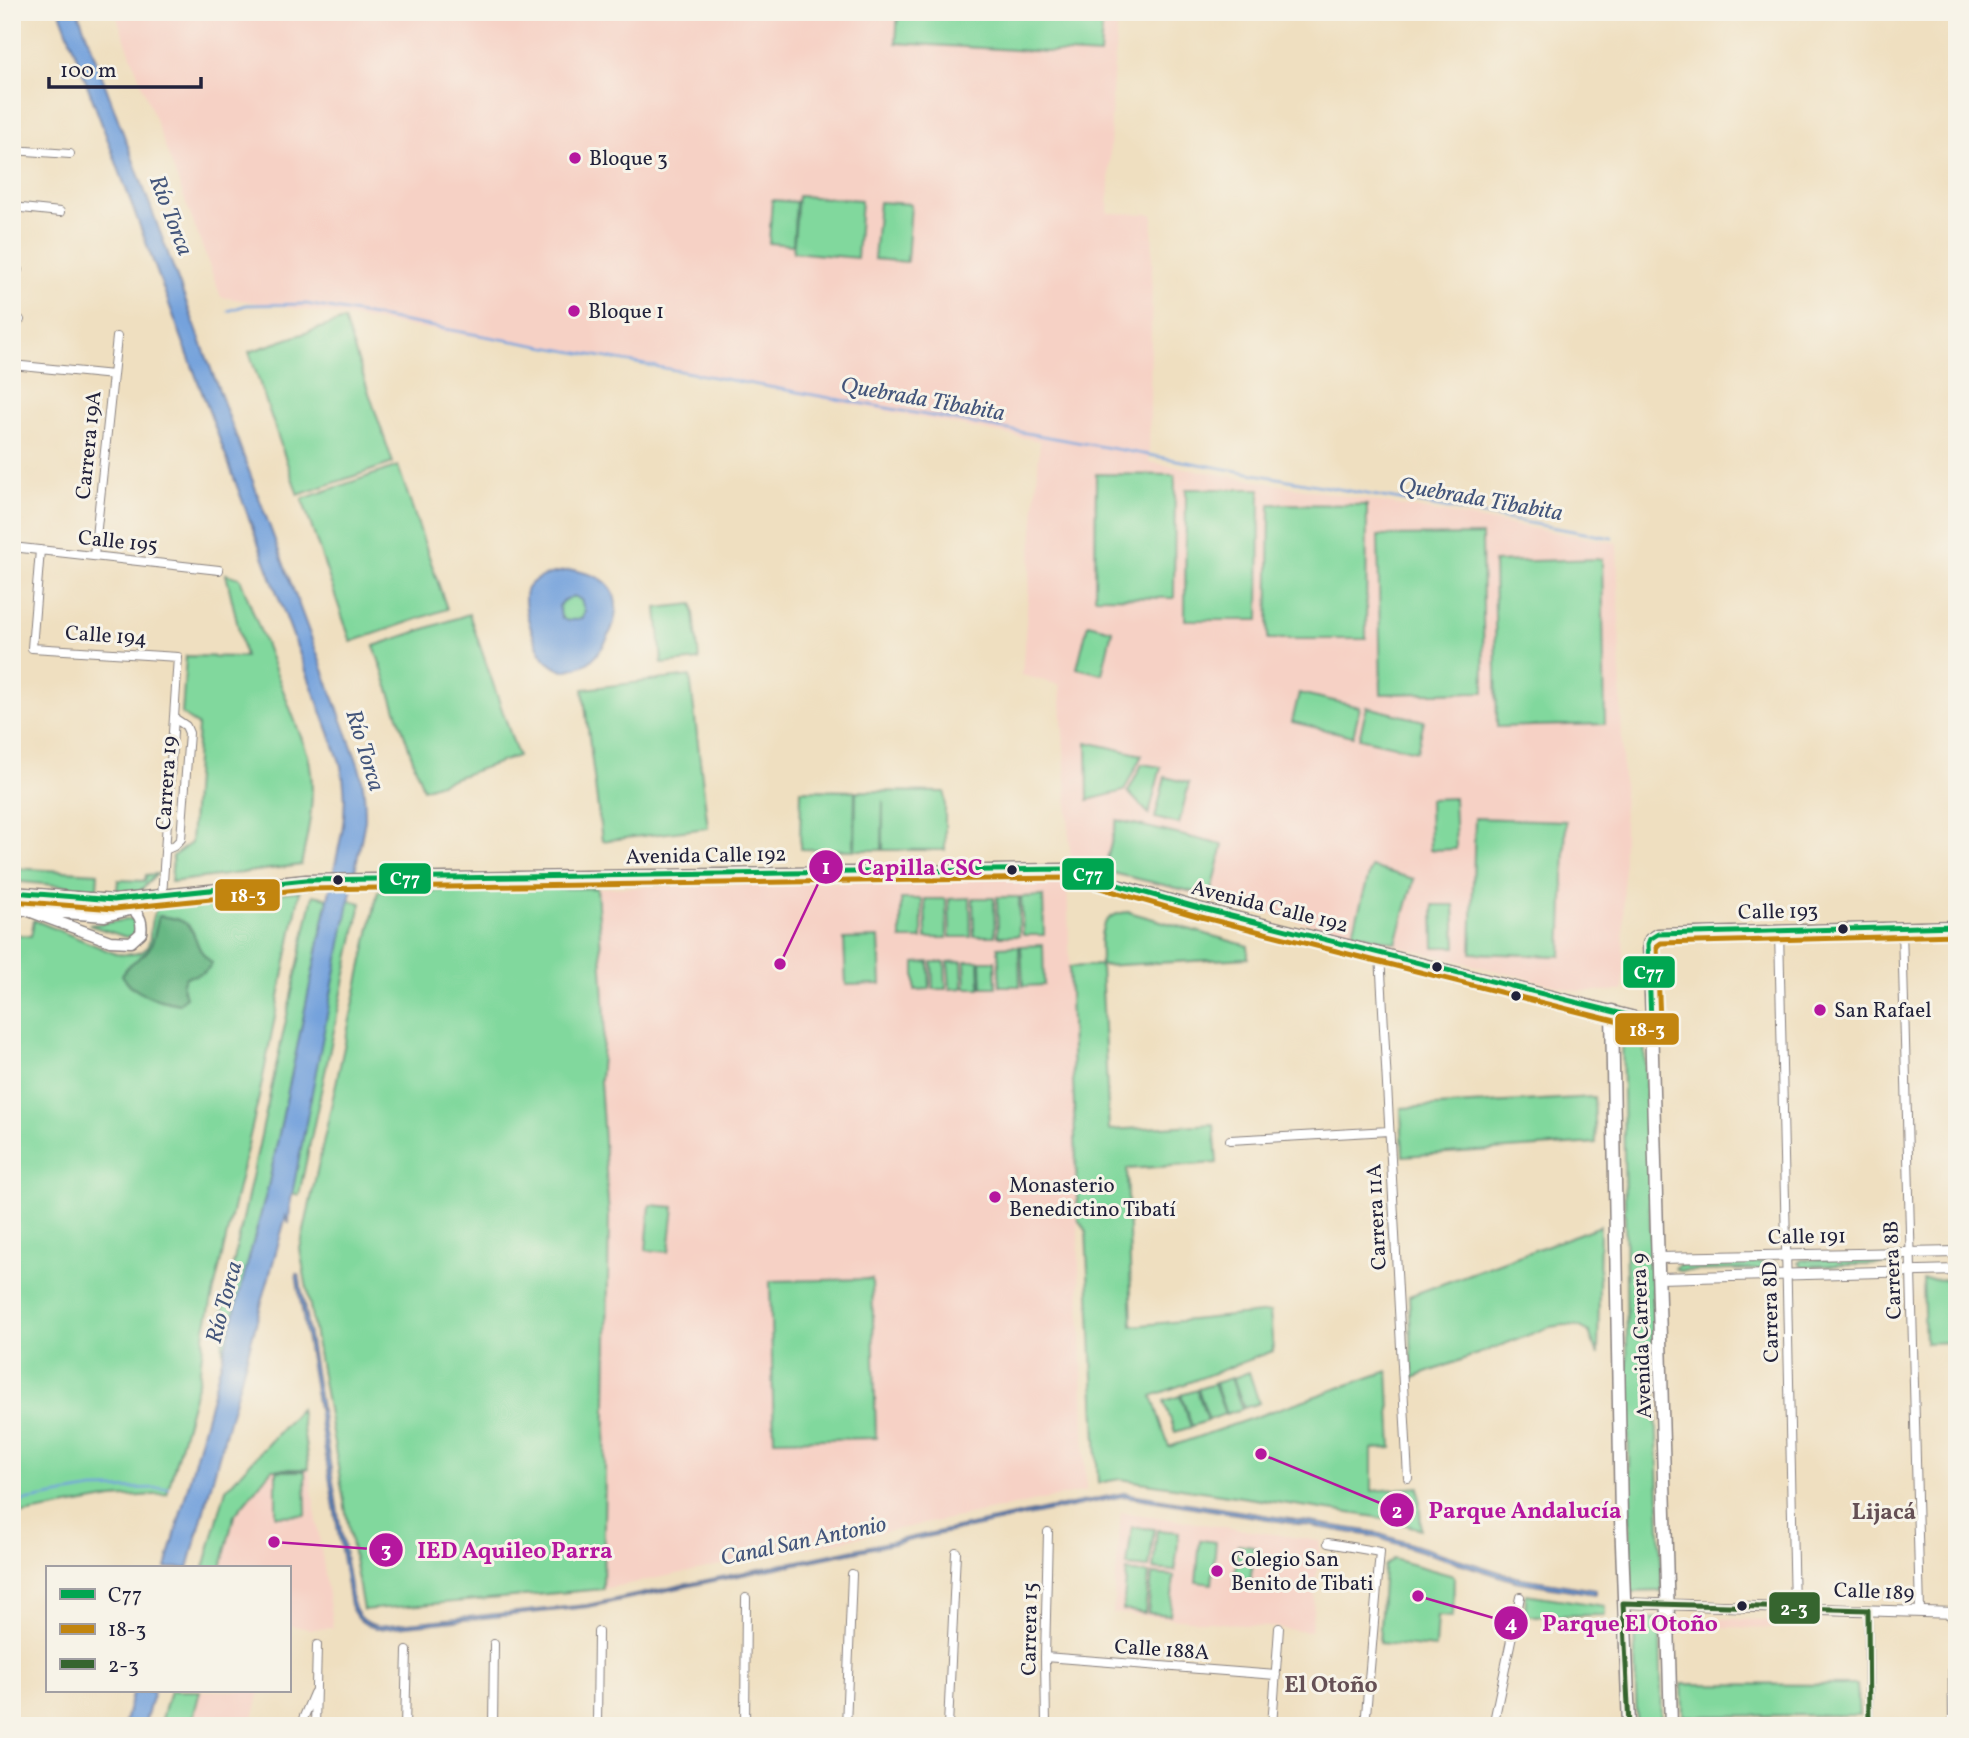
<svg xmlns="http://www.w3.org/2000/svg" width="1969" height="1738" viewBox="0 0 1969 1738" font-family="Vollkorn,serif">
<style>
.built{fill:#f6d1c5}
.green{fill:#81d89d;stroke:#527d6c;stroke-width:2}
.forest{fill:#68b884;stroke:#456d60;stroke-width:2}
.water{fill:#74a2dc;stroke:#4b628c;stroke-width:2;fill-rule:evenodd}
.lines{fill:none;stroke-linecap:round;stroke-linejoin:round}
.stream{stroke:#74a2dc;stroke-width:2.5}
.minor-casing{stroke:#88807e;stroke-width:10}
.tertiary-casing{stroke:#88807e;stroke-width:12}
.secondary-casing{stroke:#88807e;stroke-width:13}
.primary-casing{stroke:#88807e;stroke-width:15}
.minor{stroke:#fff;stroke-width:8}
.tertiary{stroke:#fff;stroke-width:10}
.secondary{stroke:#fff;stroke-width:10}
.primary{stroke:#fff;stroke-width:12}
.bus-1-casing{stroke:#f7f3e8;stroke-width:10}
.bus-2-casing{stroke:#f7f3e8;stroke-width:10}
.bus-3-casing{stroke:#f7f3e8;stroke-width:10}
.bus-1{stroke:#00a651;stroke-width:5}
.bus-2{stroke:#c2850f;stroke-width:5}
.bus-3{stroke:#36652f;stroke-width:5}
.poi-dot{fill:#b5179e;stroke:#f7f3e8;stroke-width:2.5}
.bus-dot{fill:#22223b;stroke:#f7f3e8;stroke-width:2.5}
.labels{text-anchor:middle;stroke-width:6;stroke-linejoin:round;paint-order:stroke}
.poi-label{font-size:21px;fill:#22223b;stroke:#f7f3e8;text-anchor:start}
.street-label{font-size:21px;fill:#22223b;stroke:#f7f3e8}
.water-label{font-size:23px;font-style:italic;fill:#43557b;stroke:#f7f3e8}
.neighbourhood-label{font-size:23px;font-weight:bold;fill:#655055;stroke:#f7f3e8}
.leader{fill:none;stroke:#b5179e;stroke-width:2.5}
.callout-dot{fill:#b5179e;stroke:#f7f3e8;stroke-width:2.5}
.mark-label{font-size:21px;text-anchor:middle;font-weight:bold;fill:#fff}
.callout-label{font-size:23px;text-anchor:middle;font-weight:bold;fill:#b5179e;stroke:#f7f3e8;stroke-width:6;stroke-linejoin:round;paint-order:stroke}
.line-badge{stroke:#f7f3e8;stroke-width:2.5}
.badge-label{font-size:19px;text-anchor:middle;font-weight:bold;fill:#fff}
</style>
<rect width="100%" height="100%" fill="#f7f3e8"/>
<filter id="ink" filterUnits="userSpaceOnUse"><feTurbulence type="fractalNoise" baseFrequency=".0143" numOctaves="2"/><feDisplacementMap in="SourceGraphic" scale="14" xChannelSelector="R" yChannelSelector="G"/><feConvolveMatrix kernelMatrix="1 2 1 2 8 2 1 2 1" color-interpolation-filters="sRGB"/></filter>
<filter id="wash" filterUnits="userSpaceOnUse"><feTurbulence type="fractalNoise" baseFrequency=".00686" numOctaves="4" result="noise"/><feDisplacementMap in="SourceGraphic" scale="28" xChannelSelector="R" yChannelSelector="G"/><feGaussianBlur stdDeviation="1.57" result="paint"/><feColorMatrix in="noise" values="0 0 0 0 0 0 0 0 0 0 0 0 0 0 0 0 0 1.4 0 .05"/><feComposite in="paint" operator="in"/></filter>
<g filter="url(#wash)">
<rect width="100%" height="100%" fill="#efdfc0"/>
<path class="built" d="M115,12h1003l-6,78 -4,123 45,1 -4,248 468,81 7,284 -1,164h-46l-506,-127 -11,-179 -38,-10 18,-234 -428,-83 -391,-61z
M1067,877l19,614 -483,98 2,-179 -5,-329 5,-65 -8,-128z
M272,1469h37l24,159 -24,1 -20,-4v-57h-68l13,-52z
M1121,1512l199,29 -9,90 -198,-18z
M1695,1618l101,3 1,8 -102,-1z
M200,1691h60l-9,35h-60z"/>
<path class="green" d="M898,12h205l-3,43 -204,-12z
M798,196l63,4 -4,58 -64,-6z
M772,200l24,2 -3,43 -24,-2z
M879,202l32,2 -4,58 -33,-3z
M344,320l49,143 -95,32 -49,-143z
M398,466l49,143 -96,33 -49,-143z
M1096,474l79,1 -1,123 -79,-1z
M1186,489h74l-1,131h-74z
M1270,504l97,1 -1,134h-98z
M1482,535l2,157 -103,2 -3,-158z
M1602,559l3,165 -108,3 -3,-165z
M226,574l14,4 68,177c9,38 1,73 -7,110l-130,17 2,-26 18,-13 7,-117 -16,-12 4,-58 59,1z
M559 609a13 13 0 1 1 26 0a13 13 0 1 1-26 0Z
M693,604l6,56 -37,4 -5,-56z
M469,614l49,142 -95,33 -49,-143z
M1088,624l24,6 -10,44 -25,-6z
M690,676l18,152 -106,13 -19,-152z
M1299,693l61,14 -7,29 -61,-14z
M1367,707l57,14 -7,30 -58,-13z
M1087,742l55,13 -18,36 -36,9z
M1142,764l19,3 -12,47 -21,-22z
M1165,777l24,6 -10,41 -24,-6z
M801,790l54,1 -1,59 -54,-1z
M856,791l89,1v58h-62v-50l-1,50h-27z
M1454,798l2,51 -26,1 -1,-51z
M1475,818l91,3 -5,135 -90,-3z
M1117,820l106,25 -12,51 -107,-25z
M1371,867l43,12 -18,64 -43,-11z
M12,868l86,5 -1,16 -85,-8z
M157,874l-18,18 -22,-1 1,-11 27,1 1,-6z
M597,888l8,128 -5,65 9,136 -6,372 -240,21 -63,-361 78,-358z
M300,891l-41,206 -54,232 -6,49 -32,116 -55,4 -100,18v-582l19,2 3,-16 82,34c51,4 24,-23 42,-47z
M313,895l15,3 -60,289 -45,171 -1,-42z
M1043,896l1,39h-21l-2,-38z
M997,897h22v39h-21z
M970,898l1,39h-21l-1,-38z
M973,898h21l1,38h-21z
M901,899h21v40h-21z
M925,899h21l1,39h-21z
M349,900l12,3 -62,292 -7,-2z
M1433,905h21l2,42h-22z
M1129,912l119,34v12l-147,8 8,164 105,-6 3,39 -90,6 5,157 138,-14 3,39 -121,45 17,51 219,-76 4,77 -20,1v42l47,-4 2,42 -45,-12 -256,-38 -22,4 -12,-253 -8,-10 -9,-253 32,-2c0,-26 -6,-51 28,-53z
M133,919l3,1 2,8 -5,8 -7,1 -37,-12z
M879,938l2,46 -35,1 -2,-46z
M1043,945l1,40 -21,1 -2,-40z
M1019,946l1,40h-20l-2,-39z
M962,961l1,27 -13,1 -2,-27z
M965,961h14l1,27h-14z
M981,961h14l1,26h-14z
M929,962l1,27 -15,1v-27z
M932,962h13l1,27h-13z
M1626,1024l14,3v7l4,1 18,556 -31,1 -9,-561h4z
M1594,1097l2,46 -193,13 -2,-48z
M650,1205l24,2 -5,45 -23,-2z
M1600,1226l-2,129 -9,-23c-12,-9 -25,-8 -39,-5l-137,51 -4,-82z
M1897,1258l4,4 -1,2 -98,2 -4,-3 4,-3z
M1774,1262l4,4 -4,3 -95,2 -4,-3 4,-3z
M872,1279l4,159 -102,2 -4,-159z
M1957,1279v63l-32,1 -2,-63z
M1249,1372l10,31 -15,5 -11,-30z
M1231,1378l11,31 -16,5 -11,-31z
M1214,1384l11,30 -16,6 -11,-31z
M1197,1390l10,31 -15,5 -11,-31z
M1180,1396l11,31 -16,5 -11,-31z
M300,1409l9,60h-37l-38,47 -13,52h-17l22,-79z
M276,1471h29l1,44 -30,1z
M1132,1527l22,2 -5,39 -22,-2z
M1157,1530l22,2 -4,39 -22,-2z
M1200,1540l16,2 -4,42 -16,-2z
M1238,1544l16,2 -4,40 -16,-1z
M1393,1559l61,17 -1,41 -16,-1 -2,32 -56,-5 5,-77z
M1127,1571l22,3 -4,39 -22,-3z
M1152,1574l22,2 -4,39 -22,-2z
M1526,1594l79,12v9l-80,1z
M1640,1618l20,1 2,107h-25l-3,-100 6,-1z
M1682,1684l175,1 2,30 -176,1z
M170,1691h30l-9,35h-31z"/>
<path class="forest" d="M159,916c49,5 25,24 53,47 -6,11 -14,12 -26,14l-4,7 4,13 -7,7c-21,-4 -46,-9 -57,-29 8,-15 17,-14 26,-25 7,-8 7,-23 11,-34z"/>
<path class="water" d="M60,12h18l278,746c8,21 9,40 9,62l-75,385 -1,19 -3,-8 -98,352h-22l102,-381 74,-355c4,-24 4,-46 -2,-70z
M574,570c13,4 30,6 37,19 14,22 -4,58 -22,73 -7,5 -17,7 -26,9 -7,-3 -12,-6 -18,-12 -9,-12 -27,-59 -17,-72 10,-13 31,-15 46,-17zM574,596l7,4 4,12 -2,6 -16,3 -6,-4 -2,-11 5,-6z
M296,1274h3l54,330c5,13 12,19 25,22l209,-21 537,-112 249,39 142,45 81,13v4l-81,-13 -142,-45 -249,-40 -536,111 -210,22c-15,-4 -22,-10 -28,-24z
M133,1691h21l-10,35h-20z"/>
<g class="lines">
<path class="stream" d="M228,311l18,-6 60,-1 1306,234
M12,1503l81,-14 76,-1"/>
</g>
</g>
<g filter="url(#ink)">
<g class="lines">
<defs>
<path id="minor" d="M12,150l58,4
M12,207l48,5
M12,270h6
M12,319l8,1
M12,365l101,10
M12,547l207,23
M40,550l-8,98 146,9 -16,240
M94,556l23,-219
M165,850l9,-4 7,-7 8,-106 -3,-7 -12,-8
M1902,928l18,684
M1779,930l15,678
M1380,954l28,524
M1230,1140l159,-9
M1328,1543l52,9 -15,174
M1868,1610l1,116
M1952,1612l1,114
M1045,1657l231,18
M300,1726l14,-33
M315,1726l2,-81
M405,1726l2,-75
M493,1726l1,-82
M597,1726l1,-94
M745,1726l1,-128
M846,1726l6,-152
M948,1726l8,-174
M1046,1726l-1,-69 3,-125
M1272,1726l7,-98
M1493,1726l27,-129"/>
<path id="tertiary" d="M1658,1258l299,-6
M1659,1278l298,-8
M1623,1603l334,10"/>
<path id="secondary" d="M12,892l102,8 192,-20 760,-11 10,1 45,16 78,22 452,113 -3,-77 2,-5 8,-5 299,-8
M12,909l93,7 29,-7
M26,910l84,31 21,1 10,-9c3,-19 -8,-24 -23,-31"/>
<path id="primary" d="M1612,1011l9,508 8,207
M1651,1021l20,705"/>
</defs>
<use href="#minor" class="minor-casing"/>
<use href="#tertiary" class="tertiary-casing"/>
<use href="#secondary" class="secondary-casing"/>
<use href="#primary" class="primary-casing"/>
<use href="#minor" class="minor"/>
<use href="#tertiary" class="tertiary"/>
<use href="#secondary" class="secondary"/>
<use href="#primary" class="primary"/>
<defs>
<path id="bus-1" d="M12,892l102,8 192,-20 760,-11 10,1 45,16 78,22 452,113 -3,-77 2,-5 8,-5 299,-8"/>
<path id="bus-2" d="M12,901l102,8 193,-20 759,-11 131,38 454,114 5,-2 4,-6 -3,-76 4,-3 296,-8"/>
<path id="bus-3" d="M1629,1726l-6,-123 245,7 1,116"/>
</defs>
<use href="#bus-1" class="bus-1-casing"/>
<use href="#bus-2" class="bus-2-casing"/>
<use href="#bus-3" class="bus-3-casing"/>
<use href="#bus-1" class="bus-1"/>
<use href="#bus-2" class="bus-2"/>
<use href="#bus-3" class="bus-3"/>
</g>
</g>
<g class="poi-dot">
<circle cx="575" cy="158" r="7"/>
<circle cx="574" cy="311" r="7"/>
<circle cx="1820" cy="1010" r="7"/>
<circle cx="995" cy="1197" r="7"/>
<circle cx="1217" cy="1571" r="7"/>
</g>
<g class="bus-dot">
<circle cx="1012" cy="870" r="6"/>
<circle cx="338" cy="880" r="6"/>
<circle cx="1843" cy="929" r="6"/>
<circle cx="1437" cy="967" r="6"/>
<circle cx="1516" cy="996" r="6"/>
<circle cx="1742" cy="1606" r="6"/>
</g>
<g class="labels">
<g class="poi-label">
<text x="589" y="165">Bloque 3</text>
<text x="588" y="318">Bloque 1</text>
<text x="1834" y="1017">San Rafael</text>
<text x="1009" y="1192">Monasterio<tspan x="1009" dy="24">Benedictino Tibatí</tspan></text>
<text x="1231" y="1566">Colegio San<tspan x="1231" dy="24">Benito de Tibati</tspan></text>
</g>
<g class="street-label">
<text transform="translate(88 445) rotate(-84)" y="7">Carrera 19A</text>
<text transform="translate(118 541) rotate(6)" y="7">Calle 195</text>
<text transform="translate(106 635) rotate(4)" y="7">Calle 194</text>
<text transform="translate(166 783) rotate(-86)" y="7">Carrera 19</text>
<text transform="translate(706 855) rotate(-1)" y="7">Avenida Calle 192</text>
<text transform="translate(1270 906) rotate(14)" y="7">Avenida Calle 192</text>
<text transform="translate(1778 911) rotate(-1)" y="7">Calle 193</text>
<text transform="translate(1376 1217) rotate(-93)" y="7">Carrera 11A</text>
<text transform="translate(1807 1236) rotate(-1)" y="7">Calle 191</text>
<text transform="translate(1892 1270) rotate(-92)" y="7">Carrera 8B</text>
<text transform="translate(1770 1312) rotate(-91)" y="7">Carrera 8D</text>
<text transform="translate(1641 1336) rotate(-92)" y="7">Avenida Carrera 9</text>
<text transform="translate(1874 1591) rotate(2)" y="7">Calle 189</text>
<text transform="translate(1029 1629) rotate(-89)" y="7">Carrera 15</text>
<text transform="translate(1162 1649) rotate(4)" y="7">Calle 188A</text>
</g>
<g class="water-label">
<text transform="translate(172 215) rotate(69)" y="8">Río Torca</text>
<text transform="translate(923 398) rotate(10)" y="8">Quebrada Tibabita</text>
<text transform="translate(1481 498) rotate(10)" y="8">Quebrada Tibabita</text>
<text transform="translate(366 750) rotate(73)" y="8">Río Torca</text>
<text transform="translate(223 1302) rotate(-75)" y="8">Río Torca</text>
<text transform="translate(803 1540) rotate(-12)" y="8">Canal San Antonio</text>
</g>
<g class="neighbourhood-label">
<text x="1884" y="1519">Lijacá</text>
<text x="1331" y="1692">El Otoño</text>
</g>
</g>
<path class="leader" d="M780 964L826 867M1261 1454L1397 1510M274 1542L386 1550M1418 1596L1511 1623"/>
<g class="callout-dot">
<circle cx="780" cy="964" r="7"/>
<circle cx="1261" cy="1454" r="7"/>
<circle cx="274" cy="1542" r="7"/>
<circle cx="1418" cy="1596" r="7"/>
<circle cx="826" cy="867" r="18"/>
<circle cx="1397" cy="1510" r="18"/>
<circle cx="386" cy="1550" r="18"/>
<circle cx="1511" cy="1623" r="18"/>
</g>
<g class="mark-label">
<text x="826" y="874">1</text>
<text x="1397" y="1518">2</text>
<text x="386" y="1557">3</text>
<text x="1511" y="1630">4</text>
</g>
<g class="callout-label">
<text x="920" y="875">Capilla CSC</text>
<text x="1525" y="1518">Parque Andalucía</text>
<text x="515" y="1558">IED Aquileo Parra</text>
<text x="1630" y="1631">Parque El Otoño</text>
</g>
<g class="line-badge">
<rect x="1061" y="857" width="54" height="34" rx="7" fill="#00a651"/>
<rect x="378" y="862" width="54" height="33" rx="7" fill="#00a651"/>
<rect x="214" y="878" width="67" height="34" rx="7" fill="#c2850f"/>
<rect x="1622" y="955" width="54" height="34" rx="7" fill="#00a651"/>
<rect x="1614" y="1012" width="66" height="34" rx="7" fill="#c2850f"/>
<rect x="1768" y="1591" width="53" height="34" rx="7" fill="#36652f"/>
</g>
<g class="badge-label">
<text x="1088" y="881">C77</text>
<text x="405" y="885">C77</text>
<text x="248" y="902">18-3</text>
<text x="1649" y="979">C77</text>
<text x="1647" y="1036">18-3</text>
<text x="1794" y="1615">2-3</text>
</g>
<rect width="1969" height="1738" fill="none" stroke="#f7f3e8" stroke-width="42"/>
<rect x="46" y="1566" width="245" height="126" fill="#f7f3e8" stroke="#a29fa3" stroke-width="2"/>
<rect x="60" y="1589" width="35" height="10" fill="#00a651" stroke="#a29fa3" stroke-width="2"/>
<text x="108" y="1602" font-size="21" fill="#22223b">C77</text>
<rect x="60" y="1624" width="35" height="10" fill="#c2850f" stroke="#a29fa3" stroke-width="2"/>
<text x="108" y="1636" font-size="21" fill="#22223b">18-3</text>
<rect x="60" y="1659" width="35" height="10" fill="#36652f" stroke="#a29fa3" stroke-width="2"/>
<text x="108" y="1672" font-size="21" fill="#22223b">2-3</text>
<path d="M49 77v10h152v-10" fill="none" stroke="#22223b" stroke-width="3.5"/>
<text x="60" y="77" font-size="21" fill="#22223b" stroke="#f7f3e8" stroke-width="5" paint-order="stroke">100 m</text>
</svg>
